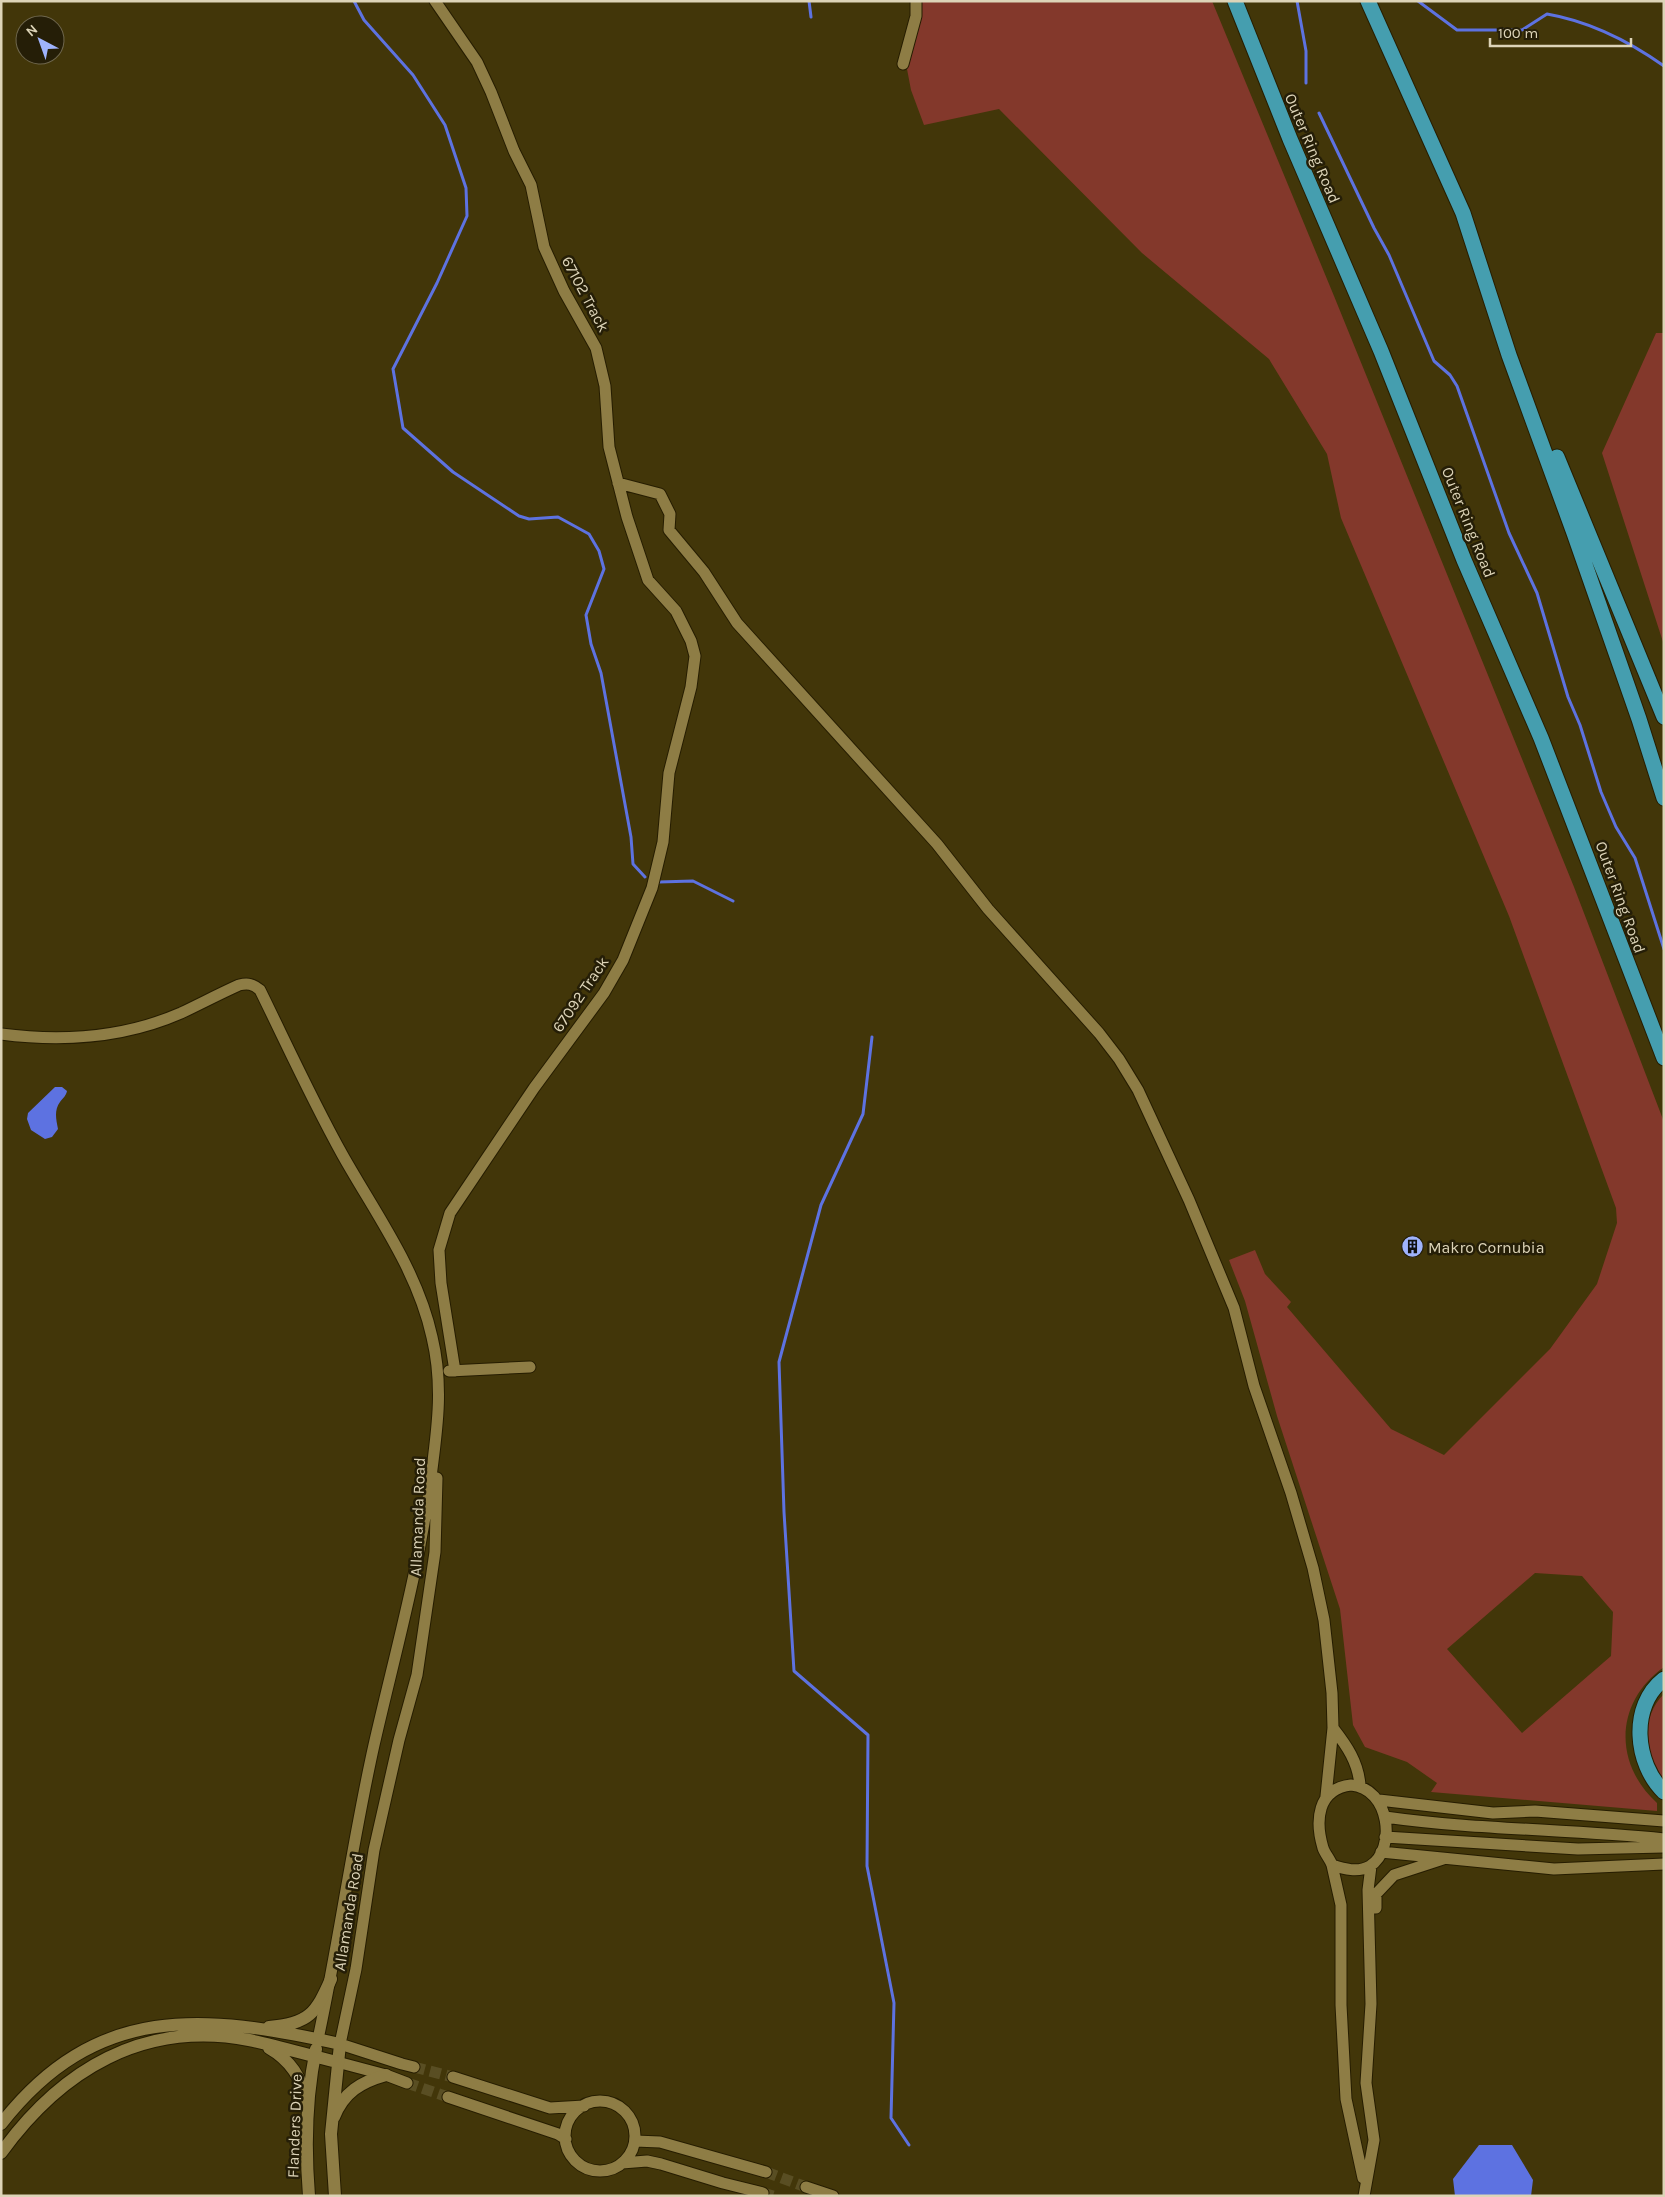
<svg xmlns="http://www.w3.org/2000/svg" width="1665" height="2197" viewBox="0 0 1665 2197" font-family="Karla,sans-serif">
<style>
.green{fill:#83382b;fill-rule:evenodd}
.water{fill:#5d72e1}
.lines{fill:none;stroke-linecap:round;stroke-linejoin:round}
.stream{stroke:#5d72e1;stroke-width:3}
.minor-tunnel{stroke:#594e23;stroke-width:11;stroke-dasharray:11 5.5;stroke-linecap:butt}
.minor-casing{stroke:#261d01;stroke-width:13}
.tertiary-casing{stroke:#261d01;stroke-width:14}
.motorway-casing{stroke:#261d01;stroke-width:17}
.minor{stroke:#8e7d45;stroke-width:11}
.tertiary{stroke:#8e7d45;stroke-width:12}
.motorway{stroke:#459eaf;stroke-width:15}
.labels{text-anchor:middle;stroke-width:5;stroke-linejoin:round;paint-order:stroke}
.street-label{font-size:16px;fill:#ddd4b8;stroke:#251e07}
.poi-label{font-size:16px;fill:#ddd4b8;stroke:#251e07;text-anchor:start}
</style>
<rect width="100%" height="100%" fill="#423609"/>
<path class="green" d="M920,1h292l122,295 240,591 90,235v545c-49,35 -51,96 -7,136v8l-226,-19 6,-9 -30,-21 -42,-15 -12,-22 -13,-116 -63,-193 -32,-115 -16,-41 26,-10 10,24 26,28 -4,5 104,122 53,26 106,-106 47,-65 20,-61 -1,-15 -107,-292 -168,-398 -14,-64 -58,-95 -127,-106 -143,-144 -75,16 -13,-35 -4,-21zM1535,1573l47,3 31,36 -2,44 -89,77 -75,-84z
M1656,333h8v312l-62,-192z
M1664,1694v87c-23,-23 -23,-65 0,-87z"/>
<path class="water" d="M55,1087h7l5,4c-1,5 -4,7 -7,11 -6,8 -4,17 -2,27l-6,8 -7,2 -14,-9 -4,-11 1,-6z
M1479,2145h33l21,35 -2,16h-76l-2,-17z"/>
<g class="lines">
<path class="stream" d="M354,1l10,19 49,55 32,50 21,63 1,28 -30,67 -44,86 10,59 50,44 66,44 10,3 29,-2 31,17 10,17 5,18 -18,46 5,29 10,29 30,164 2,27 12,13
M809,1l2,16
M1297,1l9,50v32
M1418,1l39,29h65l25,-16c41,7 83,28 117,52
M1319,113l55,115 15,27 45,106 16,14 7,11 52,147 28,60 31,104 12,28 21,67 15,35 19,31 29,91
M659,882l34,-1 40,20
M872,1037l-9,77 -42,91 -42,157 5,150 10,159 74,64 -1,131 27,137 -3,115 18,27"/>
<path class="minor-tunnel" d="M414,2067l39,10
M407,2083l41,14
M766,2172l40,15
M763,2193l10,3"/>
<defs>
<path id="minor" d="M435,1l42,61 14,30 23,59 17,34 13,62 20,44 32,57 9,38 4,61 18,70 21,63 28,31 15,30 4,15 -4,31 -22,86 -6,69 -11,46 -29,72 -19,33 -70,95 -84,125 -11,37 2,33 14,88
M903,64l13,-48v-15
M618,483l42,11 10,20 -1,16 35,42 33,51 200,221 51,65 111,124 20,26 19,31 51,110 45,108 20,78 37,107 22,75 11,52 8,73 1,35 -7,68
M1,1034c61,8 123,4 180,-21 19,-9 38,-19 58,-28 9,-2 14,-1 21,5 27,55 52,110 82,164 33,59 75,115 90,183 11,46 6,86 0,132 -11,93 -37,184 -58,276 -22,98 -35,197 -56,294
M449,1371l81,-4
M1333,1728c14,18 25,34 27,57
M1351,1785c39,3 46,64 19,81 -12,7 -26,3 -38,-1 -2,-6 -7,-11 -9,-17 -8,-27 -6,-59 28,-63z
M1379,1800l114,13 42,-2 129,10
M1385,1817c92,13 186,12 279,22
M1385,1837l193,12 86,-2
M1381,1852l173,17 110,-5
M1332,1865l9,40v100l5,94 17,79
M1376,1908v-14l18,-19 49,-16
M337,2062l49,13 21,8
M414,2067l-12,-3 -62,-20 16,-75 18,-119 25,-110 18,-65 18,-123 2,-74
M453,2077l97,31 34,-2
M448,2097l110,37 8,5
M565 2136a35 35 0 1 1 70 0a35 35 0 1 1-70 0Z
M635,2141l25,1 106,30
M622,2163l25,-2 14,3 62,19 40,10
M806,2187l27,9
M1364,2196l10,-56 -8,-57 5,-79 -3,-114 3,-24"/>
<path id="tertiary" d="M269,2027c40,-3 47,-14 62,-48
M269,2048c21,12 33,30 37,53
M334,2117c10,-25 27,-35 52,-42
M1,2124c95,-122 203,-110 339,-80l-9,90 4,62
M1,2153c60,-83 142,-133 248,-113 29,6 59,15 88,22
M309,2196c-4,-49 -3,-99 7,-147"/>
<path id="motorway" d="M1235,1l55,138 91,212 83,209 77,178 123,320
M1368,1l95,212 46,142 65,178 65,186 25,79
M1557,457l107,260
M1664,1679c-35,27 -29,85 0,113"/>
</defs>
<use href="#minor" class="minor-casing"/>
<use href="#tertiary" class="tertiary-casing"/>
<use href="#motorway" class="motorway-casing"/>
<use href="#minor" class="minor"/>
<use href="#tertiary" class="tertiary"/>
<use href="#motorway" class="motorway"/>
</g>
<defs>
<symbol id="building-disc" viewBox="-11 -11 22 22"><circle r="9.5" fill="#9fb3fd" stroke="#251e07"/><path d="M-4-6H4V6H1V3H-1V6H-4ZM-2.5-4.3h1.7v1.8h-1.7ZM.8-4.3h1.7v1.8H.8ZM-2.5-1h1.7V.8h-1.7ZM.8-1h1.7V.8H.8Z" fill="#111"/></symbol>
</defs>
<g fill-rule="evenodd">
<use href="#building-disc" x="1400" y="1234" width="25" height="25"/>
</g>
<g class="labels">
<g class="street-label">
<text transform="translate(1313 148) rotate(67)" y="6">Outer Ring Road</text>
<text transform="translate(586 294) rotate(62)" y="6">67102 Track</text>
<text transform="translate(1469 522) rotate(68)" y="6">Outer Ring Road</text>
<text transform="translate(1621 897) rotate(70)" y="6">Outer Ring Road</text>
<text transform="translate(580 994) rotate(-56)" y="6">67092 Track</text>
<text transform="translate(417 1517) rotate(-88)" y="6">Allamanda Road</text>
<text transform="translate(348 1912) rotate(-81)" y="6">Allamanda Road</text>
<text transform="translate(294 2126) rotate(-88)" y="6">Flanders Drive</text>
</g>
<g class="poi-label">
<text x="1428" y="1253">Makro Cornubia</text>
</g>
</g>
<rect width="1665" height="2197" fill="none" stroke="#ddd4b8" stroke-width="5"/>
<g transform="translate(40 40) rotate(319)"><circle r="24" fill="#251e07" stroke="#6f674e"/>
<path d="M0-4L9 19L0 12L-9 19Z" fill="#9fb3fd"/>
<text y="-8" font-size="14" font-weight="bold" text-anchor="middle" fill="#ddd4b8">N</text>
</g>
<path d="M1490 38v8h141v-8" fill="none" stroke="#ddd4b8" stroke-width="2.5"/>
<text x="1498" y="38" font-size="15" fill="#ddd4b8" stroke="#251e07" stroke-width="4" paint-order="stroke">100 m</text>
</svg>
